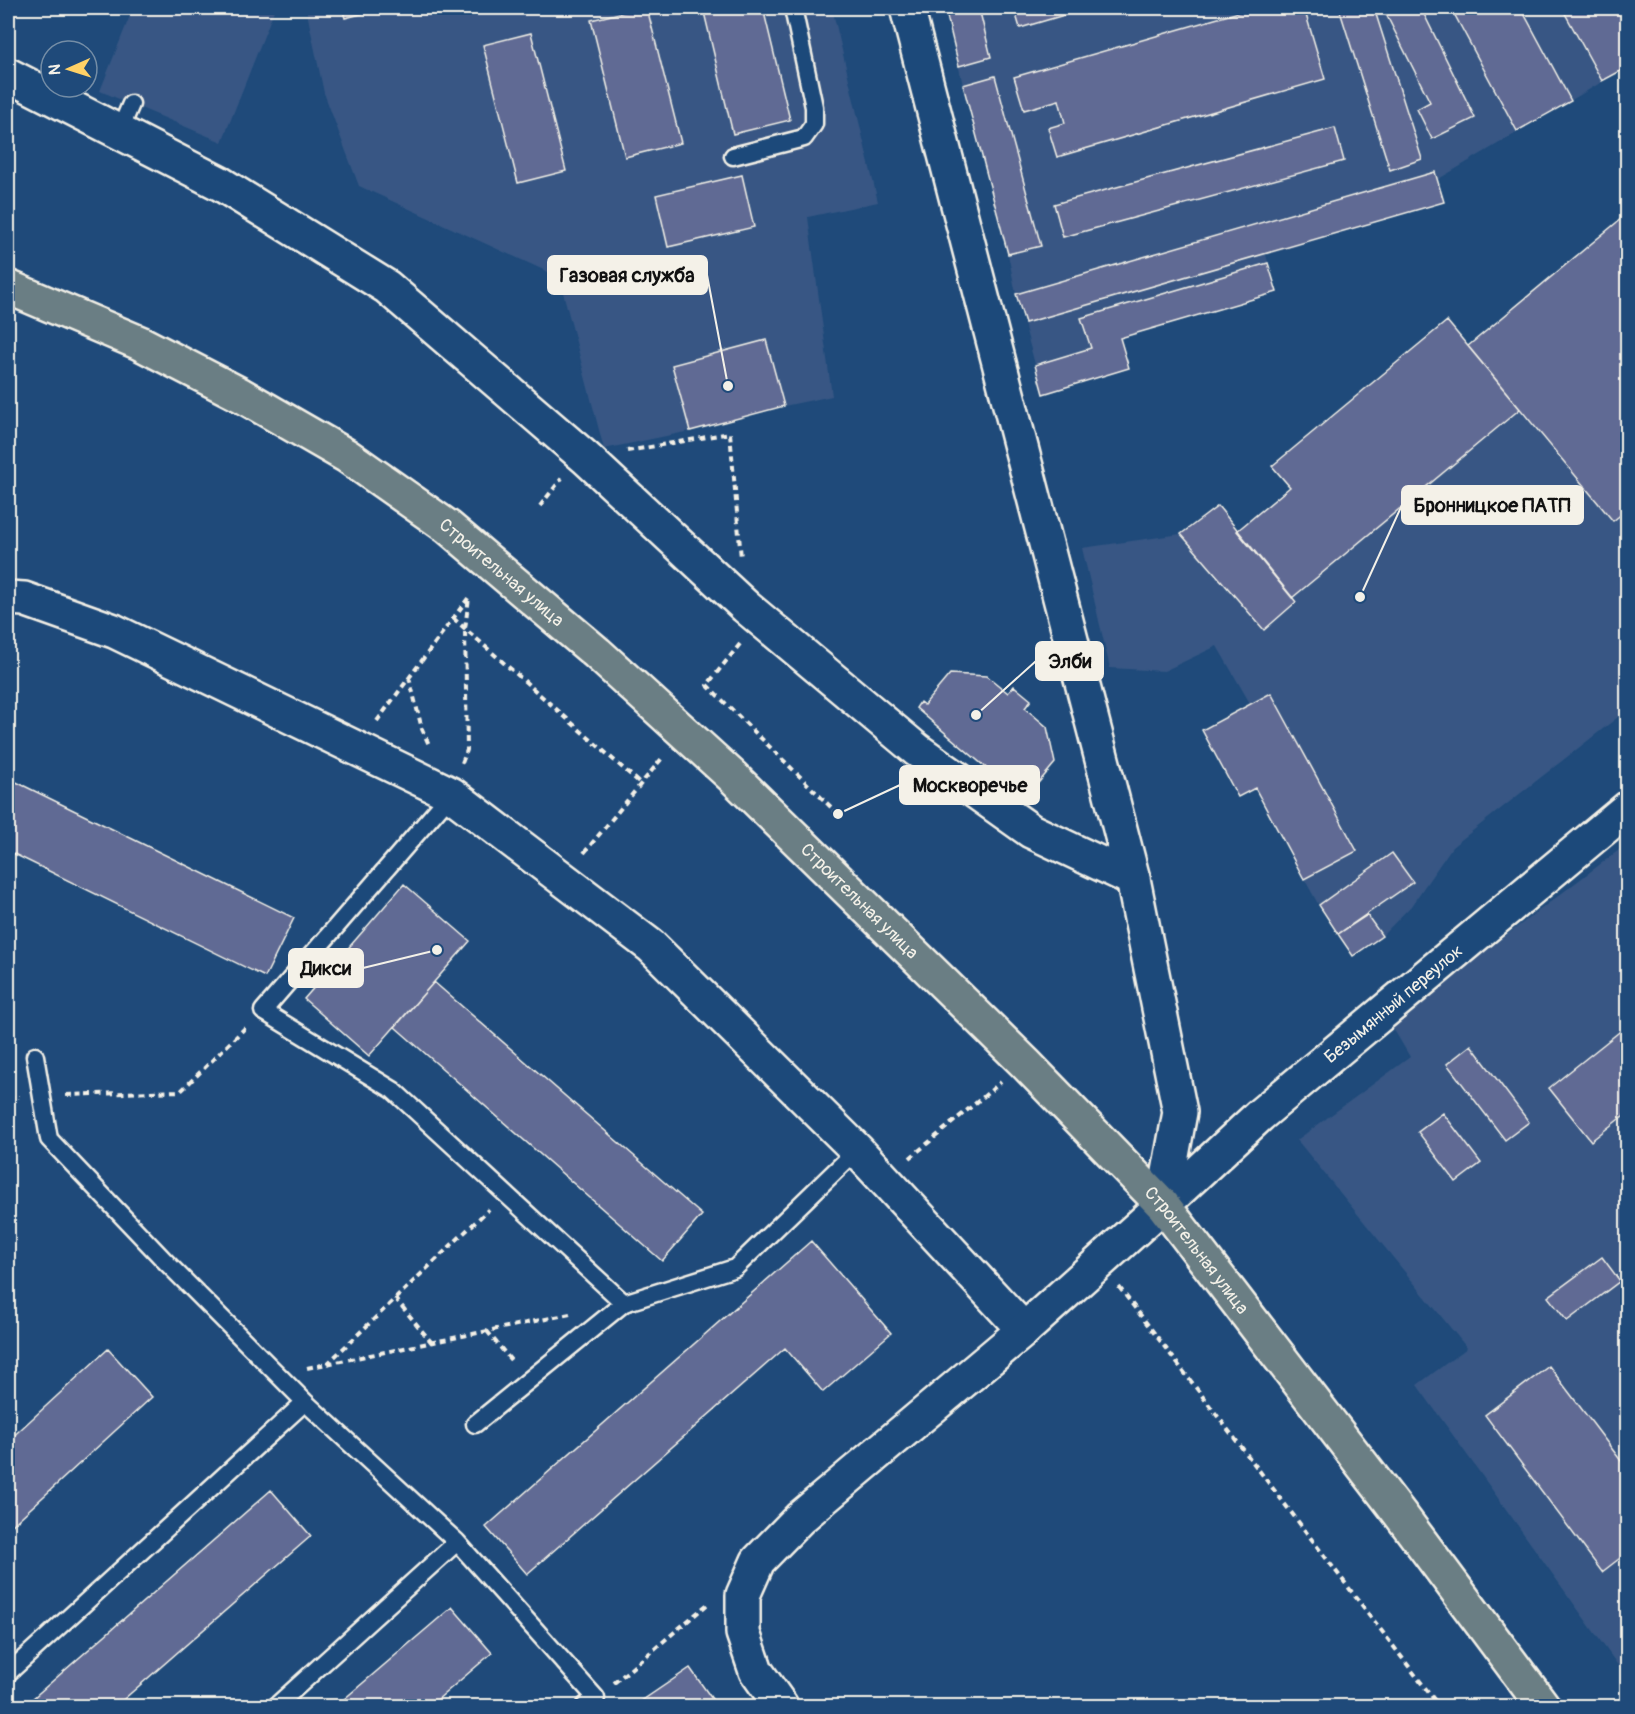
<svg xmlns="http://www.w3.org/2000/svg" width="1635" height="1714" viewBox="0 0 1635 1714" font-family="Pangolin,sans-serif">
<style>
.built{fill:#375784}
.building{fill:#616b94;stroke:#f4f1e8;stroke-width:1.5}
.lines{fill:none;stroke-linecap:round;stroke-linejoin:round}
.service-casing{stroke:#f4f1e8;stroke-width:21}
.minor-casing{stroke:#f4f1e8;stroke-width:38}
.tertiary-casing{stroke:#f4f1e8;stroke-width:38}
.trunk-casing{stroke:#f4f1e8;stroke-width:38}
.path{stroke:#f4f1e8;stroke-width:4;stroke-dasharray:6 4.5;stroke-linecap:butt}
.service{stroke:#1f4a7a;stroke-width:16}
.minor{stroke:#1f4a7a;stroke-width:33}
.tertiary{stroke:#1f4a7a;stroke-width:33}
.trunk{stroke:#6b7e84;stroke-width:33}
.labels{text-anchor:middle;stroke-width:6;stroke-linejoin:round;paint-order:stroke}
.street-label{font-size:18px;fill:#f4f1e8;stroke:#1f4a7a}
.leader{fill:none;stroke:#f4f1e8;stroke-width:2}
.callout-dot{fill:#f4f1e8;stroke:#1f4a7a;stroke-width:2}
.callout{fill:#f4f1e8;stroke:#f4f1e8;stroke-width:2}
.callout-label{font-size:20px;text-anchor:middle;font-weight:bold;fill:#111}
</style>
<rect width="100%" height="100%" fill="#1f4a7a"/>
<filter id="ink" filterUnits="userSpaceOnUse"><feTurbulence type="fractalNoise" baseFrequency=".0167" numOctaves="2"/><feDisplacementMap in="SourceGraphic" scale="12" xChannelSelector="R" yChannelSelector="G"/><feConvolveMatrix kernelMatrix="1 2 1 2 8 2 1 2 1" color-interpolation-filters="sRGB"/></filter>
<g filter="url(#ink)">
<path class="built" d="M133,8h142l-53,134 -122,-51z
M306,8h526l46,194 -70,15 24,179 -48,10 -94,25 -86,18 -45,-172 -200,-91 -35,-93z
M945,8h682v59l-190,113 7,22 -178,53 11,37 -156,46 8,30 -86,26 -27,-100 -8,-40 -45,-169z
M1627,213v497l-175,137 -41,59 -29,30 -29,20 -36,-54 -62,-113 -17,8 -36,-67 49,-25 -34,-59 -53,25 -54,-3 -28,-120 99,-14 37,-28 19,24 52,-43 -17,-21 175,-145 21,25z
M1627,844v834l-210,-293 50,-37 -170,-208 113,-83 -20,-34z"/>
<path class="building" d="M342,8h42l-39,10z
M640,8h7l34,135 -56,14 -34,-137z
M703,8h60l27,112 -57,14z
M945,8h34l12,49 -32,9z
M1014,8h74l-68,20z
M1253,8h51l21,71 -268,78 -9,-29 17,-5 -6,-23 -35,10 -10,-33z
M1339,8h35l48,151 -32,11z
M1383,8h38l54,110 -43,21 -15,-30 13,-7z
M1451,8h70l50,93 -54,30z
M1562,8h66v59l-26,14z
M531,33l35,138 -48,12 -35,-138z
M995,76l46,170 -33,8 -45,-169z
M1335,128l9,33 -281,76 -9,-33z
M1435,172l9,30 -419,121 -9,-29z
M742,175l12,52 -86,20 -12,-52z
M1628,213v296l-15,12 -145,-175z
M1268,263l9,29 -157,46 9,30 -86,26 -8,-29 56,-17 -10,-30z
M1447,321l73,88 -228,189 -55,-67 53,-44 -18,-21z
M766,340l18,66 -94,25 -18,-66z
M1218,506l78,96 -32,28 -83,-96z
M950,674l37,2 21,17 6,-7 17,14 -6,8 22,19 8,36 -31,37 -108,-92 4,-6 4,3z
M1271,693l86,158 -53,28 -49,-91 -17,9 -36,-67z
M8,778l286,140 -29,59 -257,-126z
M1392,853l21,29 -75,52 -19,-29z
M404,884l66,57 -101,115 -65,-57z
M1367,915l15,21 -29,20 -15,-22z
M434,982l268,233 -40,46 -267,-234z
M1628,1025v87l-37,29 -42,-53z
M1471,1045l58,77 -24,18 -58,-76z
M1443,1113l38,50 -25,19 -38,-50z
M811,1241l80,92 -68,59 -38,-44 -258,226 -41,-47z
M1602,1257l18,24 -53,40 -19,-24z
M108,1349l44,48 -144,132v-88z
M1549,1366l79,104v82l-26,20 -117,-157z
M271,1490l40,46 -195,170h-92z
M452,1607l40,46 -62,53h-94z
M690,1668l27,38h-83z"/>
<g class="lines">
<defs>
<path id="service" d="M119,132l12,-28
M733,156l71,-18 10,-14v-17l-21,-99
M451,794l-188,217 130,79 231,213
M35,1056l14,83 115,121 141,142 152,140
M475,1424l149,-121 111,-35 122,-118
M8,1673l297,-271
M276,1706l181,-164 139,156 -11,8"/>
<g id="minor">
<path d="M907,8l226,871 47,233 -17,93"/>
<path d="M8,75l213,109 166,103 199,171 160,149 171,143 114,81 102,48"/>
<path d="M8,598l16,1 90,32 337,163 200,152 206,204 167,180"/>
<path id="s1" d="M1163,1205l97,-90 368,-307"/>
</g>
<path id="tertiary" d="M781,1706l-25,-35 -13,-38v-38l15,-34 42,-43 224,-188 139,-125"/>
<g id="trunk">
<path id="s2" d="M8,287l132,56 101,52 106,61 101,71 149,126 136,124 292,286 138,142 237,309 143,192"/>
</g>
</defs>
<use href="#service" class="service-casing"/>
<use href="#minor" class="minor-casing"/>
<use href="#tertiary" class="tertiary-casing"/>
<use href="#trunk" class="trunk-casing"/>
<path class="path" d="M627,451l103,-18 11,125
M540,506l22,-28
M453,618l188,166
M740,644l-33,41 131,129
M409,677l13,52 8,18
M377,721l92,-124
M462,763l5,-13 -2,-121 4,-32
M584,853l79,-96
M66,1095l115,-4 64,-63
M8,1098l11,-1
M910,1158l91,-76
M1119,1287l320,419
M395,1298l37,45
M487,1331l26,32
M327,1364l162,-155
M307,1368l263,-54
M614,1683l95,-80"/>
<use href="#service" class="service"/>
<use href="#minor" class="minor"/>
<use href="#tertiary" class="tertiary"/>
<use href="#trunk" class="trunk"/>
</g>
</g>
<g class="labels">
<g class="street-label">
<text dy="6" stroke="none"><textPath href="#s2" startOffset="573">Строительная улица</textPath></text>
<text dy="6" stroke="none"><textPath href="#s2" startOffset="1059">Строительная улица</textPath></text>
<text dy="6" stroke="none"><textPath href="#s1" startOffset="306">Безымянный переулок</textPath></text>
<text dy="6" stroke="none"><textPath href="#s2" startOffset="1545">Строительная улица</textPath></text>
</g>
</g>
<path class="leader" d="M728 386L707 275M1360 597L1402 505M976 715L1036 661M838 814L900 785M437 950L363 968"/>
<g class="callout-dot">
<circle cx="728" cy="386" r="6"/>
<circle cx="1360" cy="597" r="6"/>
<circle cx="976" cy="715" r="6"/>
<circle cx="838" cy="814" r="6"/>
<circle cx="437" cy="950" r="6"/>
</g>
<g class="callout">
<rect x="548" y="256" width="159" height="38" rx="6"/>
<rect x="1402" y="486" width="181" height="38" rx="6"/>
<rect x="1036" y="642" width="67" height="38" rx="6"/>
<rect x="900" y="766" width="139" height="38" rx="6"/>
<rect x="289" y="949" width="74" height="38" rx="6"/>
</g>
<g class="callout-label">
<text x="627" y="282">Газовая служба</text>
<text x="1492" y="512">Бронницкое ПАТП</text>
<text x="1070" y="668">Элби</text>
<text x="970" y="792">Москворечье</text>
<text x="326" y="975">Дикси</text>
</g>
<rect width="1635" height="1714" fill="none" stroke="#1f4a7a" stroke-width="30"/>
<rect x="15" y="15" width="1605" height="1684" fill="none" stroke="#f4f1e8" stroke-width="2" filter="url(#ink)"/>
<g transform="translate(69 69) rotate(267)"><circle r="28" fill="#1f4a7a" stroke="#748da6" stroke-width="1.5"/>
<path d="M0-4.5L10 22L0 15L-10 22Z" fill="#ffd166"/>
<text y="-9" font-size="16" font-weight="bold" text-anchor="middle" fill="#f4f1e8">N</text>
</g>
</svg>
